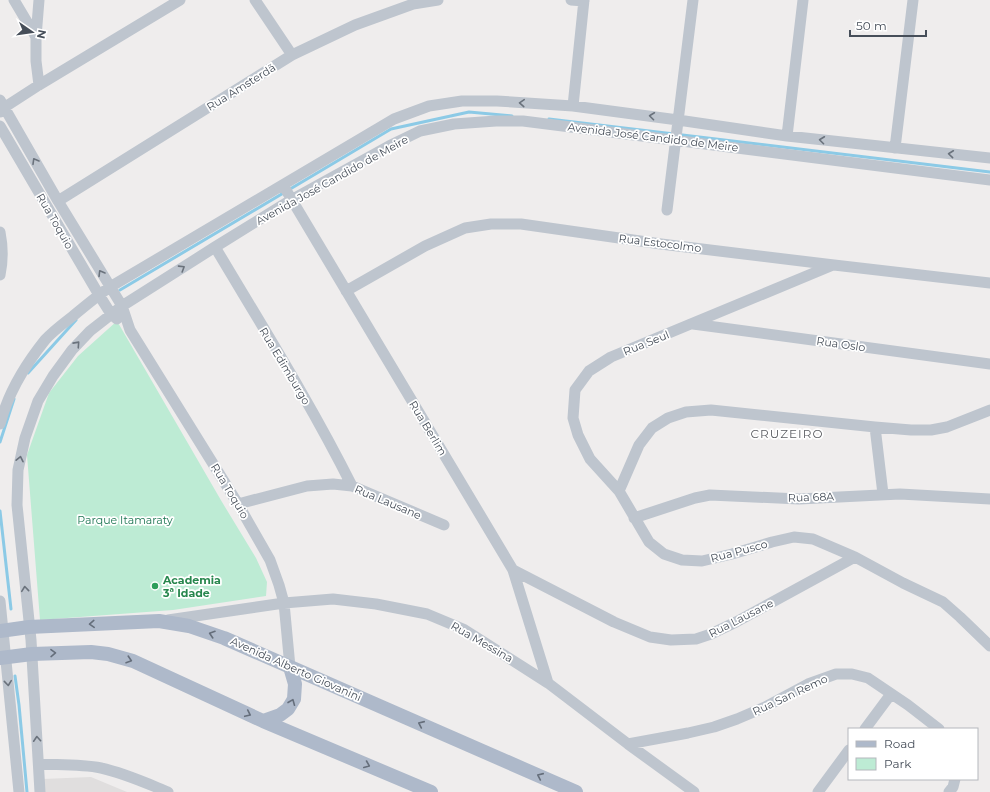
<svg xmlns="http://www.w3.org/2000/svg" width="990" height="792" viewBox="0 0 990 792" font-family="Montserrat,sans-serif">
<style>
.education{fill:#e0dede}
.green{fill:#bdebd4}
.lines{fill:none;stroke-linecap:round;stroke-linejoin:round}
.stream{stroke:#8ccae6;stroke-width:3}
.minor{stroke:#bec5ce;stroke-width:11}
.major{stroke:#aeb9ca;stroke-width:14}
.oneway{stroke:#6a727c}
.oneway2{stroke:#656e7b}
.leisure-dot{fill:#2e9e5b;stroke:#fff;stroke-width:1.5}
.labels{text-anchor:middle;stroke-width:3.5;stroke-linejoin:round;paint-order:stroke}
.street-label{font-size:11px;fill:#464e59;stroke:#fff}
.park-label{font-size:11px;fill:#1c7552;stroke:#fff}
.leisure-label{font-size:11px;font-weight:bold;fill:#27864d;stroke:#fff;text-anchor:start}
.neighbourhood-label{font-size:12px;letter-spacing:1px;fill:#5a5c61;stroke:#fff}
</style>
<rect width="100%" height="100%" fill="#efeded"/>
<path class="education" d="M91,777l36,15h-83l-1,-13z"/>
<path class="green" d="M117,321l105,181 34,56 11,24 -1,14 -93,14 -133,10 -13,-165 22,-62 29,-37z"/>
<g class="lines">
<path class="stream" d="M549,119l441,53
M120,290l271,-161 78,-17 43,4
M28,373l48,-53
M0,442l14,-43
M0,511l11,98
M15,676l4,29 8,87"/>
<path class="minor" d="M14,0l22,37
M255,0l37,55
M571,0l13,1
M39,85l-3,-24v-24l3,-37
M0,100l58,101 64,105 8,24 108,174 32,56 9,25 5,18 6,64
M573,106l11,-106
M0,112l5,-5 34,-22 141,-85
M0,126l99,169 12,19 6,5
M787,136l16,-136
M895,148l18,-148
M283,185l230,385 35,113
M58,201l234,-146 63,-30 58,-21 25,-4
M667,210l26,-210
M0,232c3,15 3,29 0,43
M215,247c47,79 96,157 137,239
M346,291l79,-45 40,-18 26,-4h30l140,20 173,21 156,18
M693,324l297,40
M990,410l-43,17 -16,3h-20l-36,-3 -164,-17 -25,2 -18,6 -16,10 -13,17 -20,46 30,51 15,12 18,6 20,1 30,-7 40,-12 22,-5 19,2 42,18 48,26 40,19 17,15 30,29
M0,424c8,-31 25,-59 45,-84 8,-9 19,-17 28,-24 12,-10 24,-20 37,-29l284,-168 35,-13 33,-5h35l76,5 105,14 109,16 203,22
M875,427l8,67
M619,491l-29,-32 -12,-24 -5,-17 2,-28 14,-19 22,-14 222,-92
M238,504l69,-18 26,-2 19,2 92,39
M634,518l61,-20 15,-3 89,4 101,-5 90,5
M513,570l101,52 36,15 21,3 25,-1 15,-5 25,-12 119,-65
M0,601l19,191
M168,620l116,-17 49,-4 43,5 51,10 36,15 85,54 80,61 66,48
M865,729l26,-35
M628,744l60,-11 26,-6 23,-8 28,-12 43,-23 28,-10h16l16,4 40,27 31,24
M39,764c20,1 42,0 62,4 23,5 45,15 67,24
M40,792l-9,-152 -14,-135 1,-35 7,-32 13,-37 15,-25 19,-26 18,-19 32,-25 93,-59 76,-47 98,-54 31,-15 34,-7 42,-3h27l467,59
M818,792l31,-42
M949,792l4,-5 2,-8"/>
<path class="major" d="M0,631l29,-4 130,-6 30,5 35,12 352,154
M0,658l32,-4 59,-2 17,2 25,7 130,60 168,71
M263,721l17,-6 8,-6 6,-10 1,-15 -5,-17"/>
</g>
<defs><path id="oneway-chevron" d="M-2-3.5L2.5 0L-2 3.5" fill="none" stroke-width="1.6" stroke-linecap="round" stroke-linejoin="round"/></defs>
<g class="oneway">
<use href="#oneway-chevron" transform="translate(522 103) rotate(-176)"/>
<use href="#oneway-chevron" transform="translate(652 116) rotate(-173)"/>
<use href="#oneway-chevron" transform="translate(822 140) rotate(-173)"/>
<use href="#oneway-chevron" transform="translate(951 154) rotate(-174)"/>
<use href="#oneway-chevron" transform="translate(35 161) rotate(-120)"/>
<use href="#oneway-chevron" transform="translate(182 268) rotate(-32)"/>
<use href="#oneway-chevron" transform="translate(101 273) rotate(-121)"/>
<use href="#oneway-chevron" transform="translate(77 344) rotate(-48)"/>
<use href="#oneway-chevron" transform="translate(20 459) rotate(-78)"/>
<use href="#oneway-chevron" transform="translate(25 589) rotate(-96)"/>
<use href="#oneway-chevron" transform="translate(8 683) rotate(84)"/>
<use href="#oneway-chevron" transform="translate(37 739) rotate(-94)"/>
</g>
<g class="oneway2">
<use href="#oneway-chevron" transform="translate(92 624) rotate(177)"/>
<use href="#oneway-chevron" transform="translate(212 634) rotate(-162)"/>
<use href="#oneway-chevron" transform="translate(53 653) rotate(-1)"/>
<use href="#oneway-chevron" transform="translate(129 660) rotate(18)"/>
<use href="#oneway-chevron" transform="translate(292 702) rotate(-68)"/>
<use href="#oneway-chevron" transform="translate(248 714) rotate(25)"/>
<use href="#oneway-chevron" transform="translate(421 724) rotate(-156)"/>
<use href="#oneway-chevron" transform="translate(367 765) rotate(23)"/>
<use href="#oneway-chevron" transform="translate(540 776) rotate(-156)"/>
</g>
<circle class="leisure-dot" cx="155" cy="586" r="4"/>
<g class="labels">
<g class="street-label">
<text transform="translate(241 87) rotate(-32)" y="4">Rua Amsterdã</text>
<text transform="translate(653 137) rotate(7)" y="4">Avenida José Candido de Meire</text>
<text transform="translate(332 180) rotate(-29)" y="4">Avenida José Candido de Meire</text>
<text transform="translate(55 221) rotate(60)" y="4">Rua Toquio</text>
<text transform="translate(660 243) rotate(7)" y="4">Rua Estocolmo</text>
<text transform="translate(646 343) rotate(-22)" y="4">Rua Seul</text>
<text transform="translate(841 344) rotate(8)" y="4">Rua Oslo</text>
<text transform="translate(285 366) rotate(59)" y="4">Rua Edimburgo</text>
<text transform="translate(428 428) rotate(59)" y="4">Rua Berlim</text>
<text transform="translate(230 491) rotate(59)" y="4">Rua Toquio</text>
<text transform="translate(811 497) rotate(-2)" y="4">Rua 68A</text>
<text transform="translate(388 502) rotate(23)" y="4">Rua Lausane</text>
<text transform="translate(739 551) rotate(-15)" y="4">Rua Pusco</text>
<text transform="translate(741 618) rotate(-27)" y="4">Rua Lausane</text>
<text transform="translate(482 642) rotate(30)" y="4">Rua Messina</text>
<text transform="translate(296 669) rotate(24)" y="4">Avenida Alberto Giovanini</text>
<text transform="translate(790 695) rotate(-25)" y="4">Rua San Remo</text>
</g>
<g class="park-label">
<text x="125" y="524">Parque Itamaraty</text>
</g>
<g class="leisure-label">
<text x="163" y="584">Academia<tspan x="163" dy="13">3ª Idade</tspan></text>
</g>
<g class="neighbourhood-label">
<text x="787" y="438">CRUZEIRO</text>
</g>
</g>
<rect x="848" y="728" width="130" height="52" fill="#ffffff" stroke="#b5b8bd"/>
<rect x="856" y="741" width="20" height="6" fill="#aeb9ca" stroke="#b5b8bd"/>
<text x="884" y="748" font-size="12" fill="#464e59">Road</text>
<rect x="856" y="758" width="20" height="12" fill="#bdebd4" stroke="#b5b8bd"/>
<text x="884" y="768" font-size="12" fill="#464e59">Park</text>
<g transform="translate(32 32) rotate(103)" stroke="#ffffff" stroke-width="3" paint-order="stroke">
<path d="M0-3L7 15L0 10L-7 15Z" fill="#464e59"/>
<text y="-6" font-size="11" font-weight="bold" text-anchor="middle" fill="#464e59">N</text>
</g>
<path d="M850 30v6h76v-6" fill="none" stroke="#464e59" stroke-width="2"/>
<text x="856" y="30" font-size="12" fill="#464e59" stroke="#ffffff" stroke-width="3" paint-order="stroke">50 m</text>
</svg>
